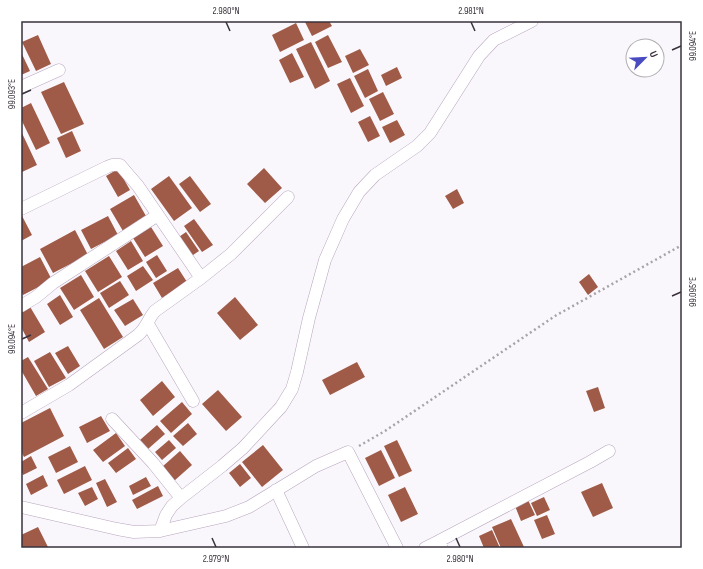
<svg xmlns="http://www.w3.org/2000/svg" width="703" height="569" viewBox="0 0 703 569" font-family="'Sofia Sans Condensed',sans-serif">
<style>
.building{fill:#9f5b47}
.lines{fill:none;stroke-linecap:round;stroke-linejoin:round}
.minor-casing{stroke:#b7a5bf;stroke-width:13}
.path{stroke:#a7a3aa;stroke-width:2.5;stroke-dasharray:2 3;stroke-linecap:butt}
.minor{stroke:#fff;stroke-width:12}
.ticks{fill:none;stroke:#39323c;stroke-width:1.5}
.neatline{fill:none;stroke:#39323c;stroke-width:1.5}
.ticks-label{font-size:10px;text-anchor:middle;fill:#39323c}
</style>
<rect width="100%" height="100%" fill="#faf7fc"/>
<path class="building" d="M307,21h22l3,5 -20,10 -7,-14z
M296,23l8,17 -24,12 -8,-17z
M38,35l13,29 -15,7 -14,-29z
M328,35l14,27 -14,6 -13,-26z
M311,42l19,39 -15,8 -19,-40z
M360,49l9,16 -16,8 -8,-17z
M21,52l9,19 -9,4z
M292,53l12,24 -14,6 -11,-23z
M397,67l5,11 -16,8 -5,-11z
M368,69l10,22 -13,7 -11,-22z
M350,78l14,28 -13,7 -14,-29z
M64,82l20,42 -23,10 -20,-42z
M383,92l11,22 -14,7 -11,-22z
M31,103l19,40 -14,7 -15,-31v-11z
M370,116l10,20 -12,6 -10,-20z
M397,120l8,15 -15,8 -8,-16z
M21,131l16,34 -15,7 -1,-1z
M72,131l9,20 -15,7 -9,-20z
M264,168l18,20 -17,15 -18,-19z
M118,169l12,21 -12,7 -12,-21z
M169,176l23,32 -18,13 -23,-32z
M190,176l21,28 -11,8 -21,-28z
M457,189l7,14 -11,6 -8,-13z
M134,195l12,21 -23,15 -13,-22z
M21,214l11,21 -11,6z
M108,216l10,19 -27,14 -10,-19z
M194,219l19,26 -11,7 -18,-26z
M151,227l12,19 -18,11 -12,-19z
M75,230l13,25 -35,18 -13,-24z
M186,232l13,19 -9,6 -14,-18z
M131,241l12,20 -15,9 -12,-19z
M157,255l10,16 -11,7 -10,-16z
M109,256l13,21 -24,15 -13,-21z
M40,257l12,23 -29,15 -2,-4v-24z
M143,266l10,14 -17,11 -9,-15z
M178,268l9,14 -25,16 -9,-15z
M589,274l9,13 -10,8 -9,-13z
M81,275l13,22 -20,13 -14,-22z
M120,281l9,14 -20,13 -9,-15z
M60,295l13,22 -13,8 -13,-21z
M235,297l23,28 -18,15 -23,-27z
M99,298l24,39 -19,12 -24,-39z
M133,299l10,16 -18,11 -11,-16z
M29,305l16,27 -16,10 -8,-15v-17z
M68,346l12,20 -12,8 -13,-21z
M50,352l16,26 -17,9 -15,-26z
M28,357l20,32 -12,7 -15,-26v-9z
M357,362l8,15 -35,18 -8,-15z
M162,381l13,16 -22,19 -13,-16z
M598,387l7,21 -11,4 -8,-21z
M218,390l24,27 -16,14 -24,-27z
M182,402l10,12 -21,19 -11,-12z
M50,408l14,28 -40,21 -3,-6v-28z
M101,416l9,15 -23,12 -8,-16z
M188,423l9,11 -14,12 -10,-10z
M157,425l8,9 -17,15 -8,-9z
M116,433l9,13 -22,16 -10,-12z
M169,440l7,8 -14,12 -7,-8z
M397,440l15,31 -13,6 -15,-31z
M263,445l20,25 -21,17 -20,-25z
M70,446l8,16 -22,11 -8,-16z
M128,448l8,11 -20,14 -8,-10z
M381,450l14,28 -16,8 -14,-28z
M180,451l12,14 -18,16 -12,-14z
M31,456l6,12 -14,7 -2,-5v-8z
M240,464l11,14 -11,9 -11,-14z
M85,466l7,14 -28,14 -7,-14z
M43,475l5,11 -17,9 -5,-11z
M146,477l5,9 -18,9 -4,-9z
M105,479l12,23 -10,5 -11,-24z
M602,483l11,25 -20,9 -12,-25z
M158,486l5,10 -26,13 -5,-9z
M92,487l6,12 -13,7 -7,-13z
M405,487l13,27 -17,8 -13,-27z
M544,497l6,13 -13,6 -6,-13z
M528,500l7,15 -14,6 -6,-15z
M547,515l8,19 -13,5 -8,-19z
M511,519l13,28 -2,1h-21l-9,-21z
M38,527l10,20 -27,1v-13z
M492,530l8,18h-16l-5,-12z"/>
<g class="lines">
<defs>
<path id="minor" d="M21,87l38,-17
M21,209l86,-42 5,-2h8l18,21 63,92
M21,306l15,-9 17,-14 105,-68
M148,324l45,77
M21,413l48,-28 69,-50c9,-8 10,-16 17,-24l46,-33 30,-24 57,-57
M112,419l41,44 28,35
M276,490l27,58
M21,507l96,22 17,3 26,-1 66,-15 23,-9 67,-41 32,-14 49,96
M160,531l6,-16 6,-9 9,-8 41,-32 21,-18 38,-41 11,-18 5,-17 12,-54 16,-58 18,-41 16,-27 16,-17 42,-29 13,-13 49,-77 15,-16 38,-19
M437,542l153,-80 19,-11
M425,548l12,-6 5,6"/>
</defs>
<use href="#minor" class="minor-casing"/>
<path class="path" d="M359,446l26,-15 170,-115 127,-71"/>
<use href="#minor" class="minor"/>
</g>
<path class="ticks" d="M226,22l4,9M471,22l4,9M672,50l9,-4M22,94l9,-4M672,296l9,-4M22,339l9,-4M212,538l4,9M456,538l4,9"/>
<rect width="703" height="569" fill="none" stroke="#ffffff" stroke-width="44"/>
<g transform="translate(645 58) rotate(66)"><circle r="19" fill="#ffffff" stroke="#b0adb1"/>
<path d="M0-3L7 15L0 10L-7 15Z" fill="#494bc1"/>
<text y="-6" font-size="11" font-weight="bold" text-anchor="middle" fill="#39323c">U</text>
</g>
<rect x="22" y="22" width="659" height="525" class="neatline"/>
<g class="ticks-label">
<text x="226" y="14">2.980°N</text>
<text x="471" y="14">2.981°N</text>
<text transform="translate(692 46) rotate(-90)" y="4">99.094°E</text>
<text transform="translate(11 94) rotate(-90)" y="4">99.093°E</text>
<text transform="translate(692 292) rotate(-90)" y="4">99.095°E</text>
<text transform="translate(11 339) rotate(-90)" y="4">99.094°E</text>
<text x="216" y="562">2.979°N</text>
<text x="460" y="562">2.980°N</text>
</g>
</svg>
